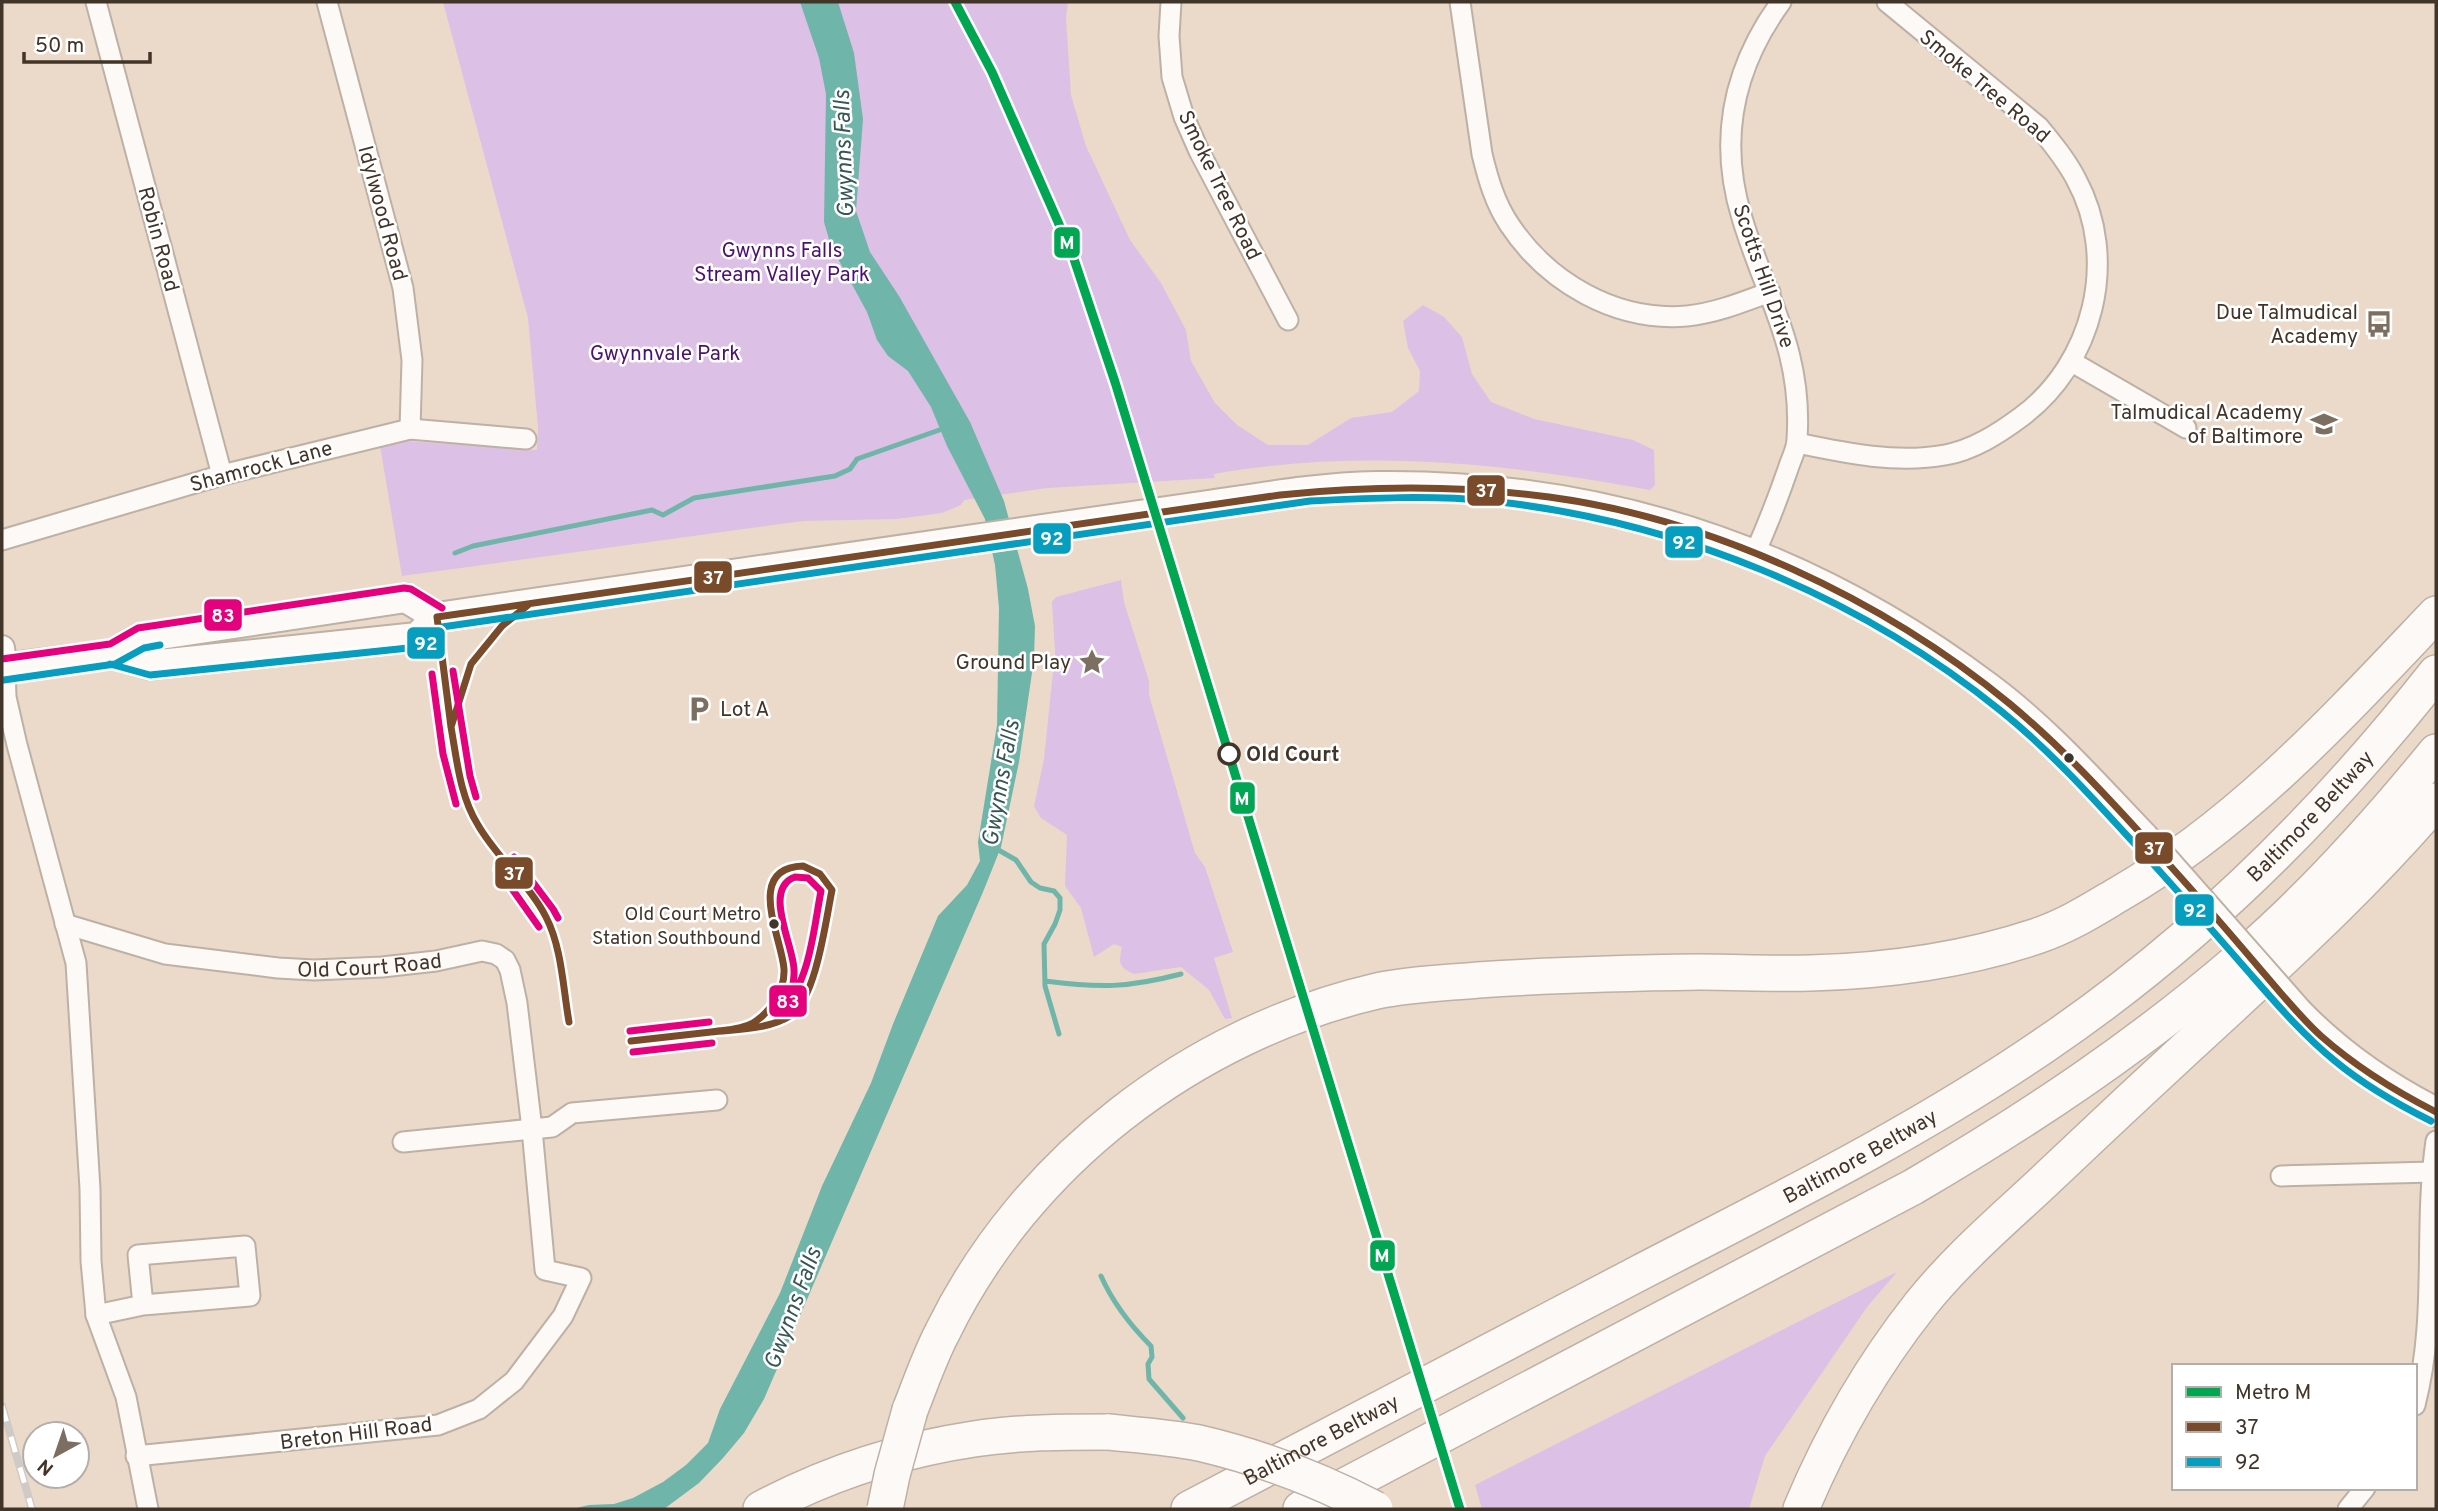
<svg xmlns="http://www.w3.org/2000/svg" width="2438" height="1511" viewBox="0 0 2438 1511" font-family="Overpass,sans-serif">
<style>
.green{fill:#ddc0e5}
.water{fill:#70b5a9}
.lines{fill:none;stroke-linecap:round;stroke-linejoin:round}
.stream{stroke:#70b5a9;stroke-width:5}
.minor-casing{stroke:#bdb1a4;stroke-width:23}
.tertiary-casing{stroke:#bdb1a4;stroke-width:28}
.secondary-casing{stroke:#bdb1a4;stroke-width:32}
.motorway-casing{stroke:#bdb1a4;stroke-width:38}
.minor{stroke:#fcf9f7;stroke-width:19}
.tertiary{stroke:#fcf9f7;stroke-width:24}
.secondary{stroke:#fcf9f7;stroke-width:28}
.motorway{stroke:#fcf9f7;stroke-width:35}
.rail-casing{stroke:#cfcac5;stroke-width:8}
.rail{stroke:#fff;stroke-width:5;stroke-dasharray:16;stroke-linecap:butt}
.secondary-bridge-casing{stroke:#bdb1a4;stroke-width:32;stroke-linecap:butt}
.motorway-bridge-casing{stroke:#bdb1a4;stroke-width:38;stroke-linecap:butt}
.secondary-bridge{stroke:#fcf9f7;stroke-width:28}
.motorway-bridge{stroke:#fcf9f7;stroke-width:35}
.bus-1-casing{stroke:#fff;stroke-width:12}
.bus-2-casing{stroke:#fff;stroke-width:12}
.bus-3-casing{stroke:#fff;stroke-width:12}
.bus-1{stroke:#7a4b2a;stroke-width:7}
.bus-2{stroke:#069dbe;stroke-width:7}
.bus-3{stroke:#e5007d;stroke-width:7}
.metro-1-casing{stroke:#fff;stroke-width:14}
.metro-1{stroke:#00a651;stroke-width:9}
.stop-dot{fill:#fff;stroke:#413529;stroke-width:3.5}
.bus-dot{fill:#413529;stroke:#fff;stroke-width:2.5}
.labels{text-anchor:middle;stroke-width:5;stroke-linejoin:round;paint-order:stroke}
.bus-label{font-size:19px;fill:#413529;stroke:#fff;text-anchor:end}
.street-label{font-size:21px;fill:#413529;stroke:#fff}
.park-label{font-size:21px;fill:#4b1072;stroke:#fff}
.poi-label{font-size:21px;fill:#413529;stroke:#fff;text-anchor:end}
.stop-label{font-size:21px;font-weight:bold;fill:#413529;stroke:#fff;text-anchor:start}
.water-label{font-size:23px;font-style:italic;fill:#375753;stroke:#fff}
.line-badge{stroke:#fff;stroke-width:2.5}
.badge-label{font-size:19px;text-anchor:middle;font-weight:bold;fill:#fff}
</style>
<rect width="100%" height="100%" fill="#ebdaca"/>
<path class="green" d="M443,2h625l-2,16 5,77 15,51 44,94 31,43 25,47 5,31 24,42 22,22 31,20h40l43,-27 41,-6 27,-21 1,-20 -12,-23 -5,-27 20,-16 21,12 18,20 10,37 19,28 43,17 99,21 21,10 1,35 -5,5c-143,-27 -290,-42 -436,-16l1,4 -168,10 -83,12 -3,5 -19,8 -45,6 -94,2 -401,55 -22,-130 27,-5 130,9 1,-23 -10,-109z
M1121,580l3,22 25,79v14l46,158 10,14 28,85 -19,6 18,60 -7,1 -16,-29 -28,-23 -47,7c-17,-7 -15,-13 -12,-27l-8,-3 -20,13 -13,-49 -16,-22 2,-51 -26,-17 -7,-12 10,-47 11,-107 -3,-50 4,-5z
M1897,1272l-30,35 -102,149 -16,53h-267l-7,-24z"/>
<path class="water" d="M800,2h38l16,51 9,66 -7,92 14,41 29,44 71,126 34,79 24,88 7,37 -1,33 -15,103 -18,85 -18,45 -219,507 -20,34 -21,25 -24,25 -35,26h-92l17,-4 25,-1 19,-6 30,-16 23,-17 22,-22 12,-34 60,-116 42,-107 49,-103 22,-59 45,-108 29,-31 13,-24 -2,-19 19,-117 2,-117 -4,-43 -10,-46 -38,-73 -16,-39 -23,-36 -20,-15 -11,-16 -10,-28 -36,-66 -7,-24 2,-128 -7,-36z"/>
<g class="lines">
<path class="stream" d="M455,553l18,-7 179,-36 11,5 31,-17 141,-22 15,-7 7,-10 88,-31
M995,848l21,12 15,22 9,6 14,3 6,7v12l-5,14 -11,20 1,42 14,48
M1045,981c55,7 82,7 136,-7
M1101,1276c12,27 29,49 50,70l1,11 -4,7 1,15 34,39"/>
<defs>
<g id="minor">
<path d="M96,2l126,473"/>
<path d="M327,2l76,286 9,72 -2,69"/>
<path d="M1171,2l-2,34 3,41 12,40 15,34 89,169"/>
<path d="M1460,2l22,152c6,25 13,49 27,70 39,59 107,98 178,92 29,-3 56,-14 83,-24"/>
<path d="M2072,362l114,66"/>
<path d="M1797,443c48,10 99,21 148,12 28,-5 53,-21 76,-38 72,-53 99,-157 55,-238 -10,-19 -23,-35 -37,-52l-152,-125"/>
<path d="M2,540l220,-65 188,-46 116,10"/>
<path d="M1755,553c12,-27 23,-55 33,-84 3,-10 9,-20 9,-30 6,-89 -31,-141 -55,-221 -24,-78 -9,-150 39,-216"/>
<path d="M5,670l1,27 11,48 59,218 14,226 1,72 5,54 30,82 22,112"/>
<path id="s1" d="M65,924l100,30 113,14 36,2 68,-3 54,-6 46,-10 14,3 9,6 5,10 7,33 15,126 13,141 36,8 -18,38 -49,65 -35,28 -41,16 -302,31"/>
<path d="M403,1142l149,-15 20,-14 145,-13"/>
<path d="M2281,1176l152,-4"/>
<path d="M96,1315l47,-10 107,-9 -5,-50 -107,9 5,50"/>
<path d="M2415,1405c23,-89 8,-175 21,-264"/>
<path d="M2348,1509l17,-21"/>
</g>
<path id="tertiary" d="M2,648l3,22"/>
<path id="secondary" d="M113,654l37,11 267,-28 20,-20 771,-112c55,-8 112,-18 168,-19 226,-3 431,65 612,201 58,43 106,98 156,150
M2,670l25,-5 86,-11 27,-16 266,-40 31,19
M2299,1013c40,41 86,73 137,99"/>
<g id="motorway">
<path d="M910,1410c10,-25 19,-52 32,-77 83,-171 250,-299 435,-342 33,-7 68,-8 101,-11 74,-5 148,-7 222,-8 36,0 73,2 110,1 76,-2 155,-13 227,-37 30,-10 55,-26 82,-42 123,-71 220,-178 317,-280"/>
<path d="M761,1509c66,-35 139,-59 213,-70 45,-7 90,-7 134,-7"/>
<path id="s2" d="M1189,1509c151,-79 301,-158 452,-237 137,-71 277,-140 405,-228 149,-101 279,-230 390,-371"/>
<path d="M1301,1509l612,-322c118,-69 226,-141 330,-231 69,-59 135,-133 193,-204"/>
<path d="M1801,1509c31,-74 70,-142 120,-205 39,-49 90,-91 135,-134 58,-55 116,-109 175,-163 71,-66 142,-132 205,-206"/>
</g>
</defs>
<use href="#minor" class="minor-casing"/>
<use href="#tertiary" class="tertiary-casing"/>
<use href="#secondary" class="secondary-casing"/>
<use href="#motorway" class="motorway-casing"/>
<use href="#minor" class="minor"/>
<use href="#tertiary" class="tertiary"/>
<use href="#secondary" class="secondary"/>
<use href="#motorway" class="motorway"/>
<defs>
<path id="rail" d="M2,1406l30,103"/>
</defs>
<use href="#rail" class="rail-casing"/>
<use href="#rail" class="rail"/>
<defs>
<path id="secondary-bridge" d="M2144,837l155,176"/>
<path id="motorway-bridge" d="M1108,1432c30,3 61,5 91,11 60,14 121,37 176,66
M885,1509l7,-34 18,-65"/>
</defs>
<use href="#secondary-bridge" class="secondary-bridge-casing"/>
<use href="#motorway-bridge" class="motorway-bridge-casing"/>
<use href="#secondary-bridge" class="secondary-bridge"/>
<use href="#motorway-bridge" class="motorway-bridge"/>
<defs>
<path id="bus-1" d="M451,727c6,34 9,69 27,98 19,33 51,59 68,92 16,31 17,71 23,105
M451,727l-14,-110 843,-122c89,-9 180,-10 269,2 163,22 334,102 461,207 48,40 90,85 132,131 41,44 80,89 119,135 19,22 38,46 60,66 35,31 74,55 115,76
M451,727l20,-63 31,-38 26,-21
M803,866l17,8 12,16c-6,29 -16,110 -42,126 -23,14 -53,13 -79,16 13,-2 30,-2 42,-9 18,-11 32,-33 31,-54 -2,-31 -40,-101 19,-103z
M631,1041l80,-9
M631,1041l80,-9"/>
<path id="bus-2" d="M110,664l40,11 268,-28 6,-2 18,-18 868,-126c60,-3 121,-6 181,0 185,20 365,93 510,210 52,42 97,93 142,142 35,38 69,77 103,116 28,32 55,64 89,92 29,24 62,43 96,60
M4,680l111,-16 29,-16 16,-3"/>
<path id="bus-3" d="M2,659l108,-15 28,-16 266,-40 7,1 31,19
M453,671l17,105 6,21
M432,674l11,80 13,50
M514,857l39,52 5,9
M498,869l41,58
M795,877l13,1 13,13c-7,35 -11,92 -38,116 7,-11 12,-23 11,-37 0,-24 -32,-81 1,-93z
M630,1031l79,-9
M633,1052l79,-9"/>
</defs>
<use href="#bus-1" class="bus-1-casing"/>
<use href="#bus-2" class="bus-2-casing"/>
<use href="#bus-3" class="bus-3-casing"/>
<use href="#bus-1" class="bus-1"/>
<use href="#bus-2" class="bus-2"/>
<use href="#bus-3" class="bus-3"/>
<defs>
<path id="metro-1" d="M955,2l37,70 81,184 42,126 345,1127"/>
</defs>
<use href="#metro-1" class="metro-1-casing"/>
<use href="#metro-1" class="metro-1"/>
</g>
<defs>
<symbol id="bus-bare" viewBox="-9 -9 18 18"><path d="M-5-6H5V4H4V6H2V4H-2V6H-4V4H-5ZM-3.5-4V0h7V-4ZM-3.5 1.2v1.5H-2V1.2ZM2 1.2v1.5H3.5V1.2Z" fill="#7c6f61" stroke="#fff" stroke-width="2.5" paint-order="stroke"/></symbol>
<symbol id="school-bare" viewBox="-9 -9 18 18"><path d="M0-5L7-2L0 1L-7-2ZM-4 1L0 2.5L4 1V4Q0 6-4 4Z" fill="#7c6f61" stroke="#fff" stroke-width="2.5" paint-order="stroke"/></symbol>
<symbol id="sight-bare" viewBox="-9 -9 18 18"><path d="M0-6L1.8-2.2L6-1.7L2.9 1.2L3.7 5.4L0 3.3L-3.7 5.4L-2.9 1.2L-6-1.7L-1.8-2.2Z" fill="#7c6f61" stroke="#fff" stroke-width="2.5" paint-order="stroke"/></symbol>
<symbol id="parking-bare" viewBox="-9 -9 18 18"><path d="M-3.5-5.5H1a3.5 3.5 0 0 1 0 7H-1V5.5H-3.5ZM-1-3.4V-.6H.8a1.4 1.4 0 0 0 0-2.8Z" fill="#7c6f61" stroke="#fff" stroke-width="2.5" paint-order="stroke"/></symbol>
</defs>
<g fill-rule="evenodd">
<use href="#bus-bare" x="2360" y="305" width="38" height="38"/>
<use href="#school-bare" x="2305" y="405" width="38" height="38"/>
<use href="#sight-bare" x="1073" y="643" width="38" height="38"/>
<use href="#parking-bare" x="680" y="690" width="38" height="38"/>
</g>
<circle class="stop-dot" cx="1229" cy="754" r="10"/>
<g class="bus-dot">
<circle cx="2069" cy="758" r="6"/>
<circle cx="774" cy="924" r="6"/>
</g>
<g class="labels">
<g class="bus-label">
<text x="761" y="920">Old Court Metro<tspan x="761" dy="24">Station Southbound</tspan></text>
</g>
<g class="street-label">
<text transform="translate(1985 86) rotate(40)" y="7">Smoke Tree Road</text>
<text transform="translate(1220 185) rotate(64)" y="7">Smoke Tree Road</text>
<text transform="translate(383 213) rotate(75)" y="7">Idylwood Road</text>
<text transform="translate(159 239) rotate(75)" y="7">Robin Road</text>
<text transform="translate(1764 276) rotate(71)" y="7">Scotts Hill Drive</text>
<text transform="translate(261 466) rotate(-15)" y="7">Shamrock Lane</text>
<text dy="7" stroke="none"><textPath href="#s2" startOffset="1325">Baltimore Beltway</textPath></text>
<text dy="7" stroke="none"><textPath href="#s1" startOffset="310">Old Court Road</textPath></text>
<text dy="7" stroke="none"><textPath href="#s2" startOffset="758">Baltimore Beltway</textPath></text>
<text transform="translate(356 1433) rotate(-7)" y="7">Breton Hill Road</text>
<text dy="7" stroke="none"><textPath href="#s2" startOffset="149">Baltimore Beltway</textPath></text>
</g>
<g class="park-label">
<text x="782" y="257">Gwynns Falls<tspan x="782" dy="24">Stream Valley Park</tspan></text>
<text x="665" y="360">Gwynnvale Park</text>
</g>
<g class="poi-label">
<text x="2358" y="319">Due Talmudical<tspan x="2358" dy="24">Academy</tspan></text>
<text x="2303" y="419">Talmudical Academy<tspan x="2303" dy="24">of Baltimore</tspan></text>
<text x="1071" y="669">Ground Play</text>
<text x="720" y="716" text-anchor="start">Lot A</text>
</g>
<g class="stop-label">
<text x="1246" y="761">Old Court</text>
</g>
<g class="water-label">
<text transform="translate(843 154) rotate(-92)" y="8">Gwynns Falls</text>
<text transform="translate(1000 783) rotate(-80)" y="8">Gwynns Falls</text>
<text transform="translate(792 1308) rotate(-70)" y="8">Gwynns Falls</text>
</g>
</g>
<g class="line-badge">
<rect x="1053" y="226" width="28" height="33" rx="7" fill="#00a651"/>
<rect x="1466" y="474" width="40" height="33" rx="7" fill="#7a4b2a"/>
<rect x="1032" y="522" width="40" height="33" rx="7" fill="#069dbe"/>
<rect x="1664" y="525" width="40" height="34" rx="7" fill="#069dbe"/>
<rect x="693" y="560" width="40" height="34" rx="7" fill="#7a4b2a"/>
<rect x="203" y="598" width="40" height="34" rx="7" fill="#e5007d"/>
<rect x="406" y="626" width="40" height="34" rx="7" fill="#069dbe"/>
<rect x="1229" y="781" width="27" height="34" rx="7" fill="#00a651"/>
<rect x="2134" y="831" width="40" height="34" rx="7" fill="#7a4b2a"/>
<rect x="494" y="856" width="40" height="34" rx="7" fill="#7a4b2a"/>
<rect x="2174" y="893" width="41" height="34" rx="7" fill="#069dbe"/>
<rect x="768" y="984" width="40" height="34" rx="7" fill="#e5007d"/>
<rect x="1369" y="1239" width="27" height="33" rx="7" fill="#00a651"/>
</g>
<g class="badge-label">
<text x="1067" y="249">M</text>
<text x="1486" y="497">37</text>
<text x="1052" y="545">92</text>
<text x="1684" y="549">92</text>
<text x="713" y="584">37</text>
<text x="223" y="622">83</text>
<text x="426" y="650">92</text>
<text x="1242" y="805">M</text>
<text x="2154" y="855">37</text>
<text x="514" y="880">37</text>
<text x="2195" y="917">92</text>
<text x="788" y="1008">83</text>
<text x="1382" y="1262">M</text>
</g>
<rect width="2438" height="1511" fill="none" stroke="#413529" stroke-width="7"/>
<rect x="2172" y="1364" width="245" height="126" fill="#ffffff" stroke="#b3aea9" stroke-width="2"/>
<rect x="2186" y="1387" width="35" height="10" fill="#00a651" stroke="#b3aea9" stroke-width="2"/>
<text x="2235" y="1399" font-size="21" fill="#413529">Metro M</text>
<rect x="2186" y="1422" width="35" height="10" fill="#7a4b2a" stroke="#b3aea9" stroke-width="2"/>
<text x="2235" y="1434" font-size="21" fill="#413529">37</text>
<rect x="2186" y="1457" width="35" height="10" fill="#069dbe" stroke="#b3aea9" stroke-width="2"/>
<text x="2235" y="1469" font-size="21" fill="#413529">92</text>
<g transform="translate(56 1455) rotate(220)"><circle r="33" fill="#ffffff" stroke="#b3aea9" stroke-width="2"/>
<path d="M0-5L12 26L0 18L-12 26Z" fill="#7c6f61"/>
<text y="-10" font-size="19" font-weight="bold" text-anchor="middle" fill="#413529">N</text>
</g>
<path d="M24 52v10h126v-10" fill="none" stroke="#413529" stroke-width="3.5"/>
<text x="35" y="52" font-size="21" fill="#413529" stroke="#ffffff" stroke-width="5" paint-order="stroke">50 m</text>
</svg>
